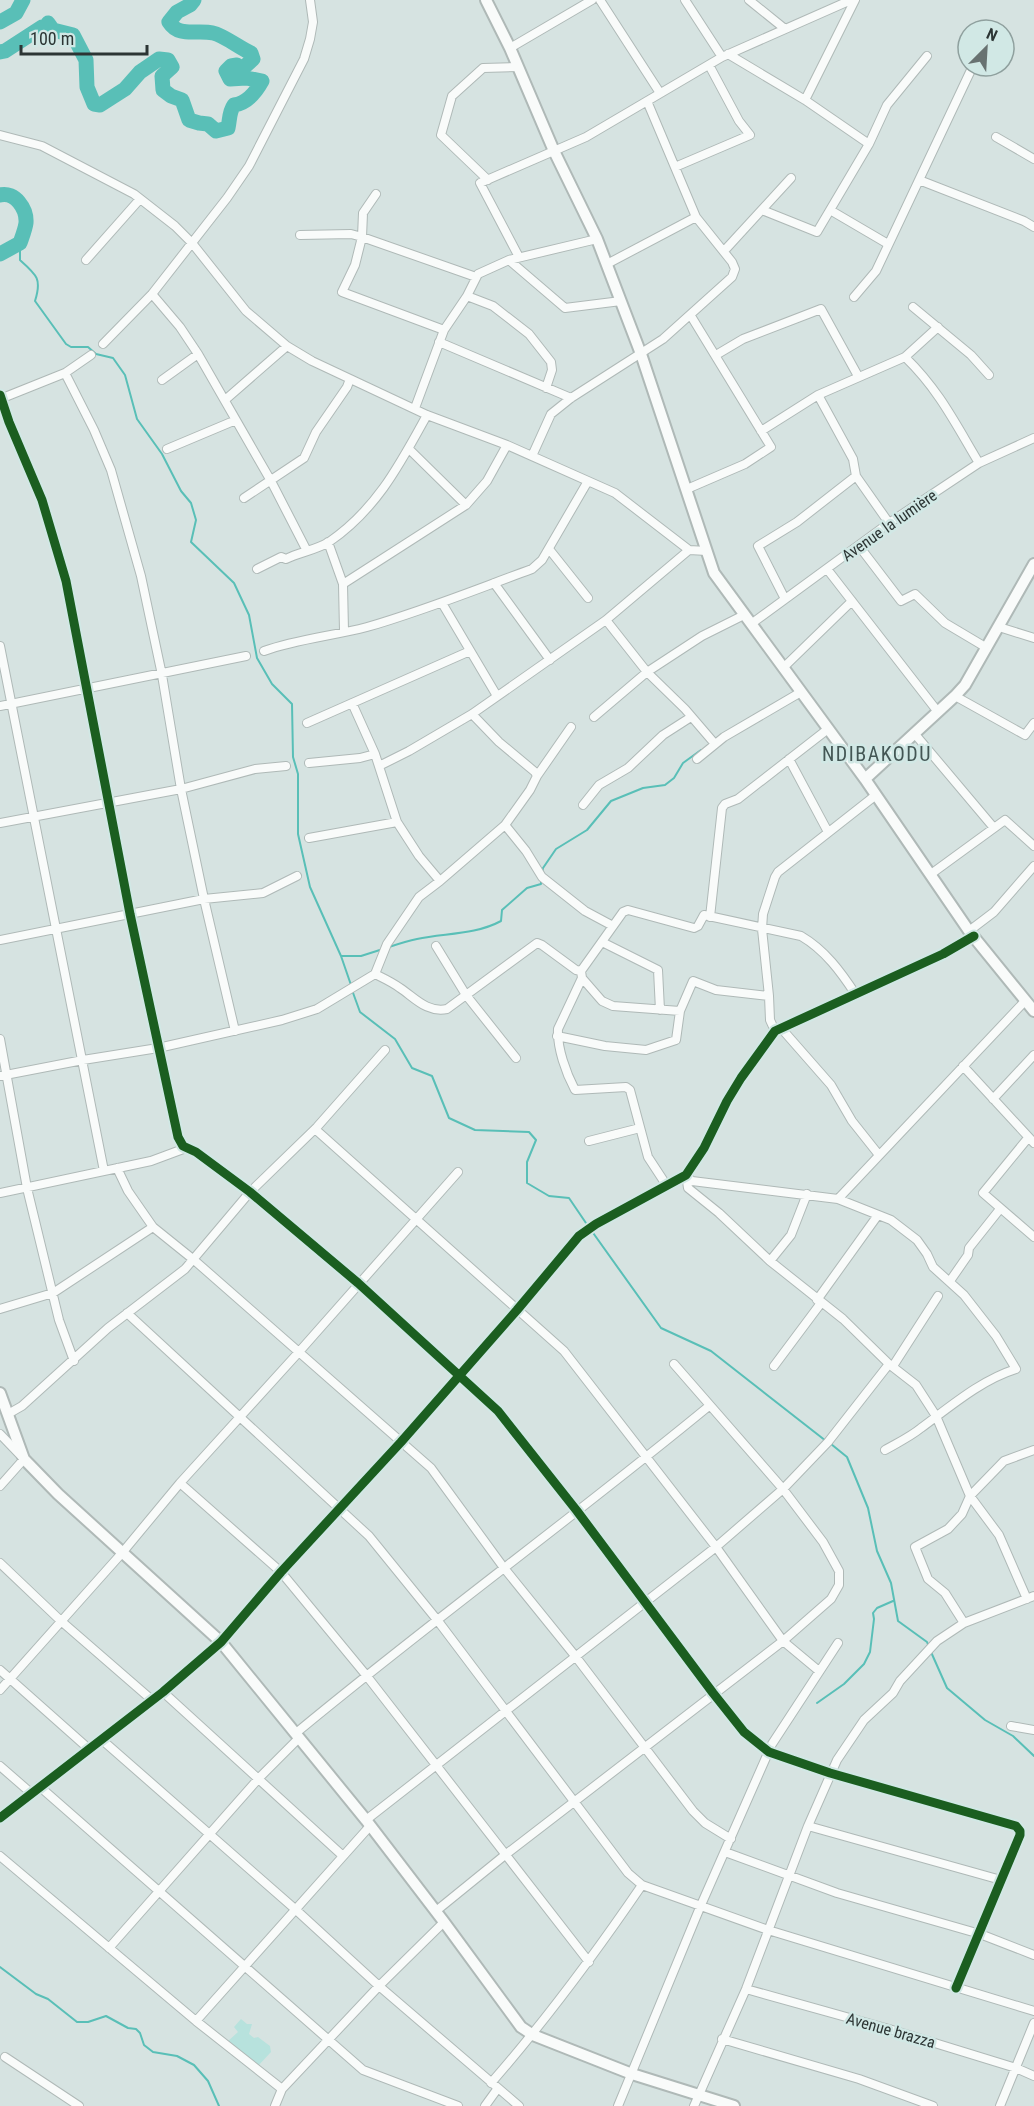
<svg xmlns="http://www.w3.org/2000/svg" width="1034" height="2106" viewBox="0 0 1034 2106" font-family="'Roboto Condensed',sans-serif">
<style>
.green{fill:#b7e2dd}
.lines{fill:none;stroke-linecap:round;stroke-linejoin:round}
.stream{stroke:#59bfb7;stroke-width:2}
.river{stroke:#59bfb7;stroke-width:15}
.street-casing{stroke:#afb9b7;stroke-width:10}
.secondary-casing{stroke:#afb9b7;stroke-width:14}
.street{stroke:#f9fbfa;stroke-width:8}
.secondary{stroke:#f9fbfa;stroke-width:10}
.cycleway-casing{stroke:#d1e8e5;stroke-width:13}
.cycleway{stroke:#1b5e20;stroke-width:9}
.labels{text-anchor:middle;stroke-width:5;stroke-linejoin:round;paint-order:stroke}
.street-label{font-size:16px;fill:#2c3534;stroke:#d1e8e5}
.quarter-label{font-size:20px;letter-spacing:1.5px;fill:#435654;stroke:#d1e8e5}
</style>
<rect width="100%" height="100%" fill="#d6e3e1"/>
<path class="green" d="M241,2019l6,5h5l-3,10 5,4 4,-1 12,9 1,6 -13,14 -31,-24 11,-10 -4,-5z"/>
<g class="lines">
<path class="stream" d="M20,243v17c17,15 22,19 15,41l31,43 5,3h17l8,7 17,4 12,17 12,44 25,35 19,37 10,12 5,17 -5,22 43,41 15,32 8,43 15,26 20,20 1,53 5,17v60l12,53 31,69 10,29
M542,873l1,-5 13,-19 31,-19 24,-29 32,-13 22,-3 9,-7 9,-15 18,-13
M389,947c9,-3 18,-6 28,-8 28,-6 58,-4 84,-18l1,-11 25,-22 14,-4v-5
M342,956h19l22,-7
M352,990l8,22 35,27 17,29 20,8 17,42 26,12 54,2 7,8 -9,22v21l22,13 20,2 19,28
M591,1230l70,98 50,23 115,90
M831,1444l16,13 21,51 9,43 14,32 7,38 29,21 2,5
M931,1652l16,36 38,32 28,16 21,20
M817,1703l27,-19 20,-20 6,-12 4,-33 -1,-6 4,-5 16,-7
M0,1967l36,27 12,5 29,23h11l18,-6 22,12 8,1 4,4 4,12 9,7 24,4 17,9 14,16 11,25"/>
<path class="river" d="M0,22l16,-9 7,-13
M48,23l5,7 20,5 13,25 1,27 7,17 6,1 25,-16 15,-17 19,-13 9,1 4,7 -10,9 1,14 8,6 11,4 7,20 10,3 9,1 8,7 12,-3c2,-9 1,-16 6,-23 13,-2 22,-13 28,-24l-16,-3 -16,1 -4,-8 5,-5 6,-1 5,4 11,-10 -2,-6c-11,-5 -28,-18 -38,-20 -16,-4 -34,5 -44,-11l8,-10 13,-7 4,-5
M0,52l5,-1 37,-24
M0,195c15,-4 27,14 26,28 -1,7 -4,14 -6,20l-20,11"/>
<defs>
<path id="street" d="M600,0l60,93
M685,0l37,57
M749,0l36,29
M510,48l82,-48
M728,54l77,46 64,44
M805,100l50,-100
M0,135l42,11 92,48 41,32 17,17 54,68 41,35 25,15 115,54 80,30 108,48 74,57 18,1
M996,137l38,22
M675,167l75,-32 -11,-14 -30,-56
M488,180l-47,-45 11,-39 31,-28 35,-1
M919,180l105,41 10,6
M376,194l-13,19 -1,24 -7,28 -13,27 102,38
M762,210l55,22 52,-88 18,-39 40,-49
M830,210l58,34
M300,235l51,-1 11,3 114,40
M724,251l67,-73
M519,257l-39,-74 106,-46 136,-80 129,-57
M86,260l54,-61
M509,260l56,48 56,-7
M607,264l89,-47
M152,294l28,33 18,27 73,127 36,70
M467,296l26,10 36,28 22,28 1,8 -6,18
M854,297l22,-26 95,-201
M913,307l58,48 18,20
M439,342l132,56
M103,344l49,-50 75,-96 22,-32 55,-107 6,-20 3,-17 -3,-22
M716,355l27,-16 78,-30 37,67
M905,357c34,33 50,66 74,106
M65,373l29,57 17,40 30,106 21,99 19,114 23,110 31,132
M162,380l36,-26
M0,395l9,27 33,78 24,81 64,333 48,223 5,9 13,6 54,40 108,91 140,128 79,100 136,182 31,39 25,20 61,21 186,53 4,5v4l-64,153
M818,395l35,64 3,17 33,47
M0,399l65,-26 26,-18
M225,400l62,-54
M415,408l29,-78 23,-34 11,-22 31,-14 88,-21
M761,431l57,-36 87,-38 33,-30
M167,449l69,-29
M409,449l57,56
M532,456l19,-42 20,-16 92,-59 69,-62 3,-8 -3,-7 -36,-45 -49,-116
M687,489l58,-25 26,-17 -80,-131
M244,498l60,-40 12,-26 31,-45 3,-8
M328,542l15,42 1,47
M859,546l42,55 14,-7 30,29 42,25
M549,549l39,49
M257,569l24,-12 5,2c14,-7 30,-9 43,-17 48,-33 71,-78 98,-127
M827,569l111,143
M494,583l56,77
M343,584l123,-79 21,-24 20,-36
M785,599l-27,-53 39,-24 59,-46
M442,603l55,93
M606,620l41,52 38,37 30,35
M751,624l138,-101 90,-60 55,-25
M999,627l35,11
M0,646l104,525
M264,651c33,-12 69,-15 103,-24 56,-16 110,-38 165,-58l10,-9 46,-79
M783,668l69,-67
M955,696l70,39 9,-12
M352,703l23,51 22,68 22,34 21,25
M0,706l246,-50
M594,717l53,-45 55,-36 42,-21
M307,723l163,-72
M914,733l80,95
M697,759l27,-22 77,-45
M789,759l39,73
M309,763l51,-5 15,-4
M379,766l30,-15 63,-37 134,-94 83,-70
M537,776l34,-49
M583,805l16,-20 29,-17 35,-33 28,-18
M0,823l181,-34 74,-20 31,-3
M505,825l21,26 16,26 43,34 28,15
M309,838l88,-16
M931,874l74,-54 29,26
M710,917l12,-109 3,-4 13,-5 90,-70
M969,931l25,-19 40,-46
M0,940l204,-41 59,-6 34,-17
M602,942l56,28 2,40
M436,946l30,49 50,63
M581,971l1,7 -24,51c-1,19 8,44 17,61l51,-3 4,3 18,67 19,29
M375,974c8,4 17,8 25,14 15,10 27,25 47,21l90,-66 5,2 34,25 5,1 42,-59 5,-2 66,18 4,-2 6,-11 97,21c24,14 40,36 55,59
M582,978l20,23 11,5 67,5 13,-30 23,9 53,6
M781,1028l50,57 21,36 27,34
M775,1031l-5,-11 -1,-24 -7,-67 1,-15 12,-37 3,-5 98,-77
M557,1036l48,10 41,4 30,-10 4,-29
M0,1039l27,149 32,132 15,41
M963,1066l71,77
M0,1076l83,-16 75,-12 124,-28 35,-11 58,-35 12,-30 32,-47 21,-16 65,-56 25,-35 7,-14 -2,-4 -36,-30 -27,-28
M993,1099l41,-44
M315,1129l249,222 152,196 67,94 36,30
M1028,1138l-45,55 51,44
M589,1141l51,-13
M117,1168l11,23 25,36 41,33 237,208 73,100 72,89 117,154 12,12 26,16
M686,1175l6,6 146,18 53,21 26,20 10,14 6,13 31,28 32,41 20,33c-35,11 -65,37 -95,59 -11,9 -24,15 -36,22
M686,1175l2,13 31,25 51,48 73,58 46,45 27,21 20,31 34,80 29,39 28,64
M0,1193l151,-32 35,-13
M838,1199l187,-198
M770,1261l21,-26 16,-41
M950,1281l18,-26 1,-7 31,-39
M817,1300l61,-85
M0,1309l53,-16 100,-66
M127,1313l242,223 69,85 190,252 14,12 126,45 266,81
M774,1366l47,-63
M893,1366l45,-70
M8,1414l14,-8 86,-78 77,-59 65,-77 67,-65 68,-77
M0,1434l24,25 -24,27
M180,1483l101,89 85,103 223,287
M0,1563l61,58 91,79
M964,1623l-19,-30 -17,-14 -13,-32 33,-18 14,-15 8,-18 34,-35 30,-11
M0,1670l89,79
M0,1690l122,-137 58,-70 118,-130 160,-181
M163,1692l180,164
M1011,1726l23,4
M296,1733c135,-112 277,-215 413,-327
M101,1739l194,170 84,77 140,120
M0,1766l31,27
M39,1786l324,284 95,36
M0,1818l163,-126 58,-50 60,-70 120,-130 116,-132 62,-74 17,-12 90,-49 18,-27 23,-47 14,-23 34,-47 168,-77 31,-18
M366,1820l350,-273 67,-58 45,-47 61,-78
M808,1826l193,54
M725,1852l112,41 143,41 54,21
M0,1856l196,165 86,68
M436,1911l69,-56 278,-214 48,-42 8,-14v-14l-16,-29 -40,-53 -109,-125
M109,1948l150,-170 40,-40
M746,1989l143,40 127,39 18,8
M196,2021l174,-195
M722,2039l137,40 74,27
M5,2057l74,49
M491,2083c55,-63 104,-129 151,-198
M275,2106l7,-17 97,-103 65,-64
M485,2106l13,-18
M618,2106l83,-201 71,-161 66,-101
M694,2106l52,-117 62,-163 29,-66 27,-40 29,-27 7,-12 37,-40 27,-18 70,-27
M1000,2106l34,-83"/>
<path id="secondary" d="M486,0l24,48 44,103 43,88 44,115 73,219 151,206 104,152 65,80
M865,779l90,-83 10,-11 69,-121
M0,1393l24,66 34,35 163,148 145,178 78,102 77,105 12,8 99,39 102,32"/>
</defs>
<use href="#street" class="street-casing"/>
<use href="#secondary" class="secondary-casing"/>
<use href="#street" class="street"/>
<use href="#secondary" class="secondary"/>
<defs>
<path id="cycleway" d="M0,395l9,27 33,78 24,81 64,333 48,223 5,9 13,6 54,40 108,91 140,128 79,100 136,182 31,39 25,20 61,21 186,53 4,5v4l-64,153
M0,1818l163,-126 58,-50 60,-70 120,-130 116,-132 62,-74 17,-12 90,-49 18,-27 23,-47 14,-23 34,-47 168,-77 31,-18"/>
</defs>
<use href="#cycleway" class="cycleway-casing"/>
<use href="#cycleway" class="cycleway"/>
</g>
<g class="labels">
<g class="street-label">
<text transform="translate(889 525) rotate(-35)" y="6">Avenue la lumière</text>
<text transform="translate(891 2030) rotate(16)" y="6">Avenue brazza</text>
</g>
<g class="quarter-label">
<text x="877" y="761">NDIBAKODU</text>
</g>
</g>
<g transform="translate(986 48) rotate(24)"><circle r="28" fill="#d1e8e5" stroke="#8fa09e" stroke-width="1.5"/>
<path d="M0-4.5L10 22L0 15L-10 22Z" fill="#687271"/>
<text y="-9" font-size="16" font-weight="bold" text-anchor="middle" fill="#2c3534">N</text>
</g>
<path d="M21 45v9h126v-9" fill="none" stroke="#2c3534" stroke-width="3"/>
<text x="30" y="45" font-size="18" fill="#2c3534" stroke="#d1e8e5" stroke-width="4.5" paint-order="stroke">100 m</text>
</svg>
